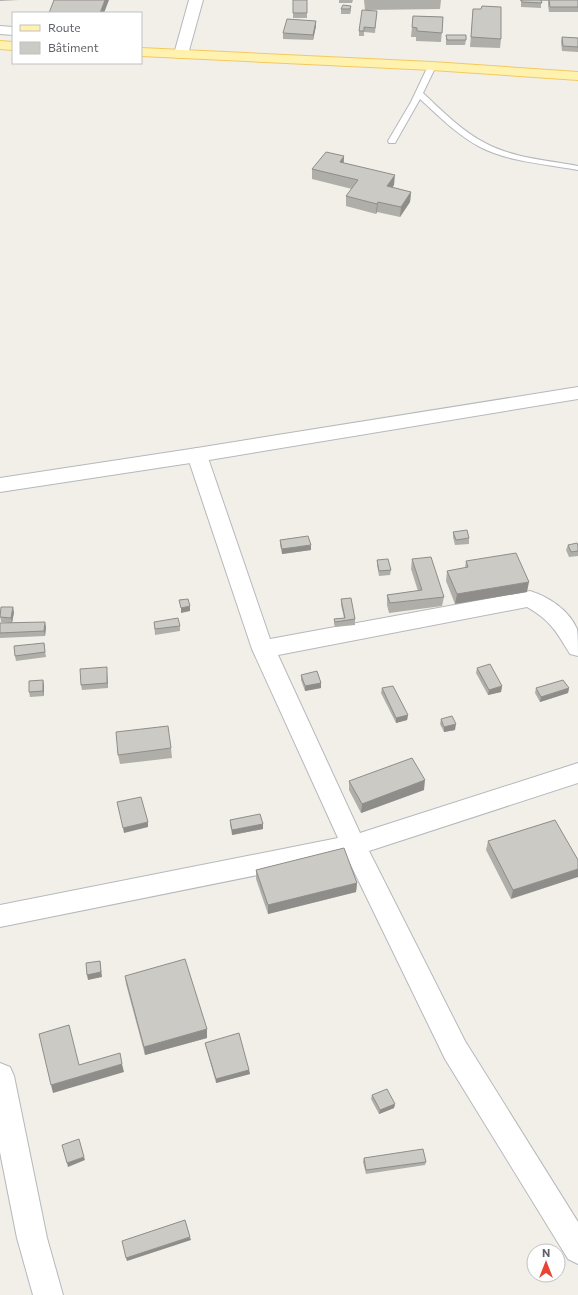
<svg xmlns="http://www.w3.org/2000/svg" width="578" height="1295" viewBox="0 0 578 1295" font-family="Commissioner,sans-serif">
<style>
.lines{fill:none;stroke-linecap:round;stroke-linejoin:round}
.service-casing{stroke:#b5b8bc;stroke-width:2}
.minor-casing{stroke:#b5b8bc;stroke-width:2}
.tertiary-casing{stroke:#b5b8bc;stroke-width:2}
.primary-casing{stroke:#f2c960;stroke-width:2}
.service{fill:#fff;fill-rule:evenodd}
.minor{fill:#fff;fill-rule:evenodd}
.tertiary{fill:#fff;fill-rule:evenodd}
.primary{fill:#fff2af;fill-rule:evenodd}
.wall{fill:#afaea9}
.shaded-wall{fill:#8f8d8a}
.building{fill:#cccac5;stroke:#8f8d8a}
</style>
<rect width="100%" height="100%" fill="#f1efe8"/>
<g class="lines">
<defs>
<path id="service" d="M429,64h3l4,2 -13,27c19,18 39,38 62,50 28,15 62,17 93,23v4c-32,-6 -69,-8 -98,-23 -23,-12 -41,-31 -60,-48l-25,44h-6l-1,-2 23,-39z"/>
<path id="minor" d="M189,0h14l-15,54 -2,3 -5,1 -5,-1 -2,-3z
M0,26l13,1v8l-13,-1z
M197,448l7,2 3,5 63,184 260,-48c19,6 39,19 47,38 1,7 1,20 1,27l-8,-2c-14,-23 -19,-33 -43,-47l-249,48 82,178 218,-70v20l-209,68 96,190 113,181v42l-10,-5 -123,-200 -98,-202 -347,70v-22l338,-67 -86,-189 -65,-194 3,-5z
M0,1063l10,4 4,9 33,162 16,57h-30l-16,-57 -17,-86z"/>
<path id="tertiary" d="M578,387v12l-381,63 -197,30v-14l197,-30z"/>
<path id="primary" d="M0,41l13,1v8l-13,-1z
M141,48l291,14 146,10v8l-146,-10 -291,-14z"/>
</defs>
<use href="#service" class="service-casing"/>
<use href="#minor" class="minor-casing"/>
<use href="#tertiary" class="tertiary-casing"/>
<use href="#primary" class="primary-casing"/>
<use href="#service" class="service"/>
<use href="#minor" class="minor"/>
<use href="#tertiary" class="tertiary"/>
<use href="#primary" class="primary"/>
</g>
<path class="wall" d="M0,0h19l-19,1z
M293,0h14v18h-14z
M339,0h14l-1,3h-13z
M364,0h77l-1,9 -75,1z
M520,0h58v12h-29l-1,-7v-4h-7v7l-20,-1v-6h-1z
M351,6v5l-1,3h-9v-5z
M473,9h8l20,30 -1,9 -30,-1z
M377,11l-2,22 -11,-1v4h-5v-5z
M413,16l30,1 -2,25 -25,-1v-4h-5z
M316,26l-3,14 -30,-1v-6z
M446,35l20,5 -1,5h-19z
M562,37l16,1v14l-16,-1 -1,-9z
M344,156v7l50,22 -2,2 19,5 -1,10 -10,15 -23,-5 -1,2 -30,-8v-10l6,-7 -40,-10v-10z
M453,532l16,6v6l-14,1 -2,-8z
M280,540l31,5v5l-29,4 -2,-9z
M568,545l10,1v10l-9,1 -3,-7z
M412,559l32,38 -2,9 -53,7 -2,-8v-10l31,-4 -7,-22z
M377,560l14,10 -1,5 -11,1 -2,-11z
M466,561l61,31 -72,12 -9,-23 1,-10 18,-3z
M341,599l14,20v6l-20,2 -1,-3v-5l10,-1 -3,-13z
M14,612l-2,11 -11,-1 -1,-8z
M154,622l26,4v5l-25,4z
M0,623l46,4 -1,9 -45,2z
M44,643l2,14 -30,4 -1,-5z
M477,668l25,18 -1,6 -13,3 -12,-22z
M107,672l1,16 -26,2 -1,-5z
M301,675l20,8v5l-16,3 -4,-11z
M44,685v11l-14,1 -1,-5z
M382,688l26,27 -1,5 -11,3 -15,-30z
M536,688h33l-1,5 -28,9 -5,-9z
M441,719l14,11 -11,2 -4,-8z
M171,748l1,10 -52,6 -2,-9z
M349,781l75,9 -63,23 -12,-23z
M230,820l33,4v5l-31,6 -2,-10z
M555,820l-44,79 -25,-49 2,-9z
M256,870l101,13 -1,9 -88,22 -12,-35z
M125,976l82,53v9l-62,17 -19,-71z
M205,1043l44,27 1,4 -34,9 -10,-36z
M372,1095l23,9 -1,4 -15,6 -8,-15z
M364,1158l62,4 -1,3 -59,9 -3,-12z"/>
<path class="shaded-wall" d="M105,0h4l-5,13h-4z
M316,21v5l-3,14v-5z
M344,156l-1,10 -3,-4z
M395,175l-1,10 -8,11 1,-10z
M411,192l-1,10 -10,15 1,-10z
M378,202l-1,10 -1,2 1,-10z
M311,545v5l-29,4v-5z
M529,582l-2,10 -72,12 2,-10z
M190,606v5l-9,2v-5z
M13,607l1,5 -2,11 -1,-5z
M45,622l1,5 -1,9 -1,-5z
M107,667v5l1,16 -1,-5z
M43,680l1,5v11l-1,-5z
M321,683v5l-16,3v-5z
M502,686l-1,6 -13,3 1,-5z
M569,688l-1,5 -28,9 1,-5z
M408,715l-1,5 -11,3v-5z
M456,724l-1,6 -11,2v-5z
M425,780l-1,10 -63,23 1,-9z
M148,822v5l-24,6 -1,-5z
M263,824v5l-31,6v-5z
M578,869v8l-67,22 2,-9z
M357,883l-1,9 -88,22v-9z
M100,961l2,16 -14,3 -1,-5z
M207,1029v9l-62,17 -1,-8z
M122,1064l2,8 -71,21 -2,-8z
M249,1070l1,4 -34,9v-4z
M395,1104l-1,4 -15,6 1,-4z
M84,1157l1,3 -17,7 -1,-4z
M190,1237l1,3 -64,21 -1,-3z"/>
<path class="building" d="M54,0h51l-5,13h-51z
M293,0h14v13h-14z
M521,0h20l1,3 -20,-1z
M549,0h29v7h-28z
M343,5l8,1 -1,3h-9z
M482,6l19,1v32l-30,-2 2,-28h8z
M362,10l15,1 -2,17 -11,-1v4h-5z
M413,16l30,1 -1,16 -25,-2v-3l-5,-1z
M287,19l29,2 -3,14 -30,-2z
M446,35h20v5h-19z
M562,37l16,1v9l-15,-1z
M326,152l18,4 -4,6 55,13 -8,11 24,6 -10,15 -23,-5 -1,2 -31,-8 12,-16 -46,-11z
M467,530l2,8 -13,2 -3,-8z
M308,536l3,9 -29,4 -2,-9z
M577,543l1,3v5l-7,1 -3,-7z
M516,553l13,29 -72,12 -10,-23 21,-4 -2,-6z
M431,557l13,40 -54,6 -3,-8 35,-5 -10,-31z
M388,559l3,11 -12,1 -2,-11z
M351,598l4,21 -20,3 -1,-3 11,-1 -4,-19z
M188,599l2,7 -9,2 -2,-8z
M1,607h12l-2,11 -11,-1z
M178,618l2,8 -25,3 -1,-7z
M45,622l-1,9 -44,2v-10z
M44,643l1,9 -30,4 -1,-10z
M490,664l12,22 -13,4 -12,-22z
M107,667v16l-26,2 -1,-16z
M317,671l4,12 -16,3 -4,-11z
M43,680v11l-14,1v-11z
M563,680l6,8 -28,9 -5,-9z
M393,686l15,29 -12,3 -14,-30z
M452,716l4,8 -12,3 -3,-8z
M168,726l3,22 -53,7 -2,-23z
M412,758l13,22 -63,24 -13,-23z
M141,797l7,25 -25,6 -6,-26z
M260,814l3,10 -31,6 -2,-10z
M555,820l23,40v9l-65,21 -25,-49z
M344,848l13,35 -89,22 -12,-35z
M185,959l22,70 -63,18 -19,-71z
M100,961l1,11 -14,3 -1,-12z
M69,1025l10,40 41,-12 2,11 -71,21 -12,-51z
M239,1033l10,37 -33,9 -11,-36z
M387,1089l8,15 -15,6 -8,-15z
M79,1139l5,18 -17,6 -5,-18z
M423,1149l3,13 -60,8 -2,-12z
M185,1220l5,17 -64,21 -4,-17z"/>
<rect x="12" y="12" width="130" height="52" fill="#ffffff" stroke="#bfc1c3"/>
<rect x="20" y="25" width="20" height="6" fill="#fff2af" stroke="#bfc1c3"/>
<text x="48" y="32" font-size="12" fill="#5f6368">Route</text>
<rect x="20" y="42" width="20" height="12" fill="#cccac5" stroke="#bfc1c3"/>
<text x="48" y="52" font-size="12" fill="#5f6368">Bâtiment</text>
<g transform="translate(546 1263)"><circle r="19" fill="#ffffff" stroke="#bfc1c3"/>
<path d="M0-3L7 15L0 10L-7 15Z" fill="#ea4335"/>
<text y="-6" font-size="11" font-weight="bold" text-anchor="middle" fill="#5f6368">N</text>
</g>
</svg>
